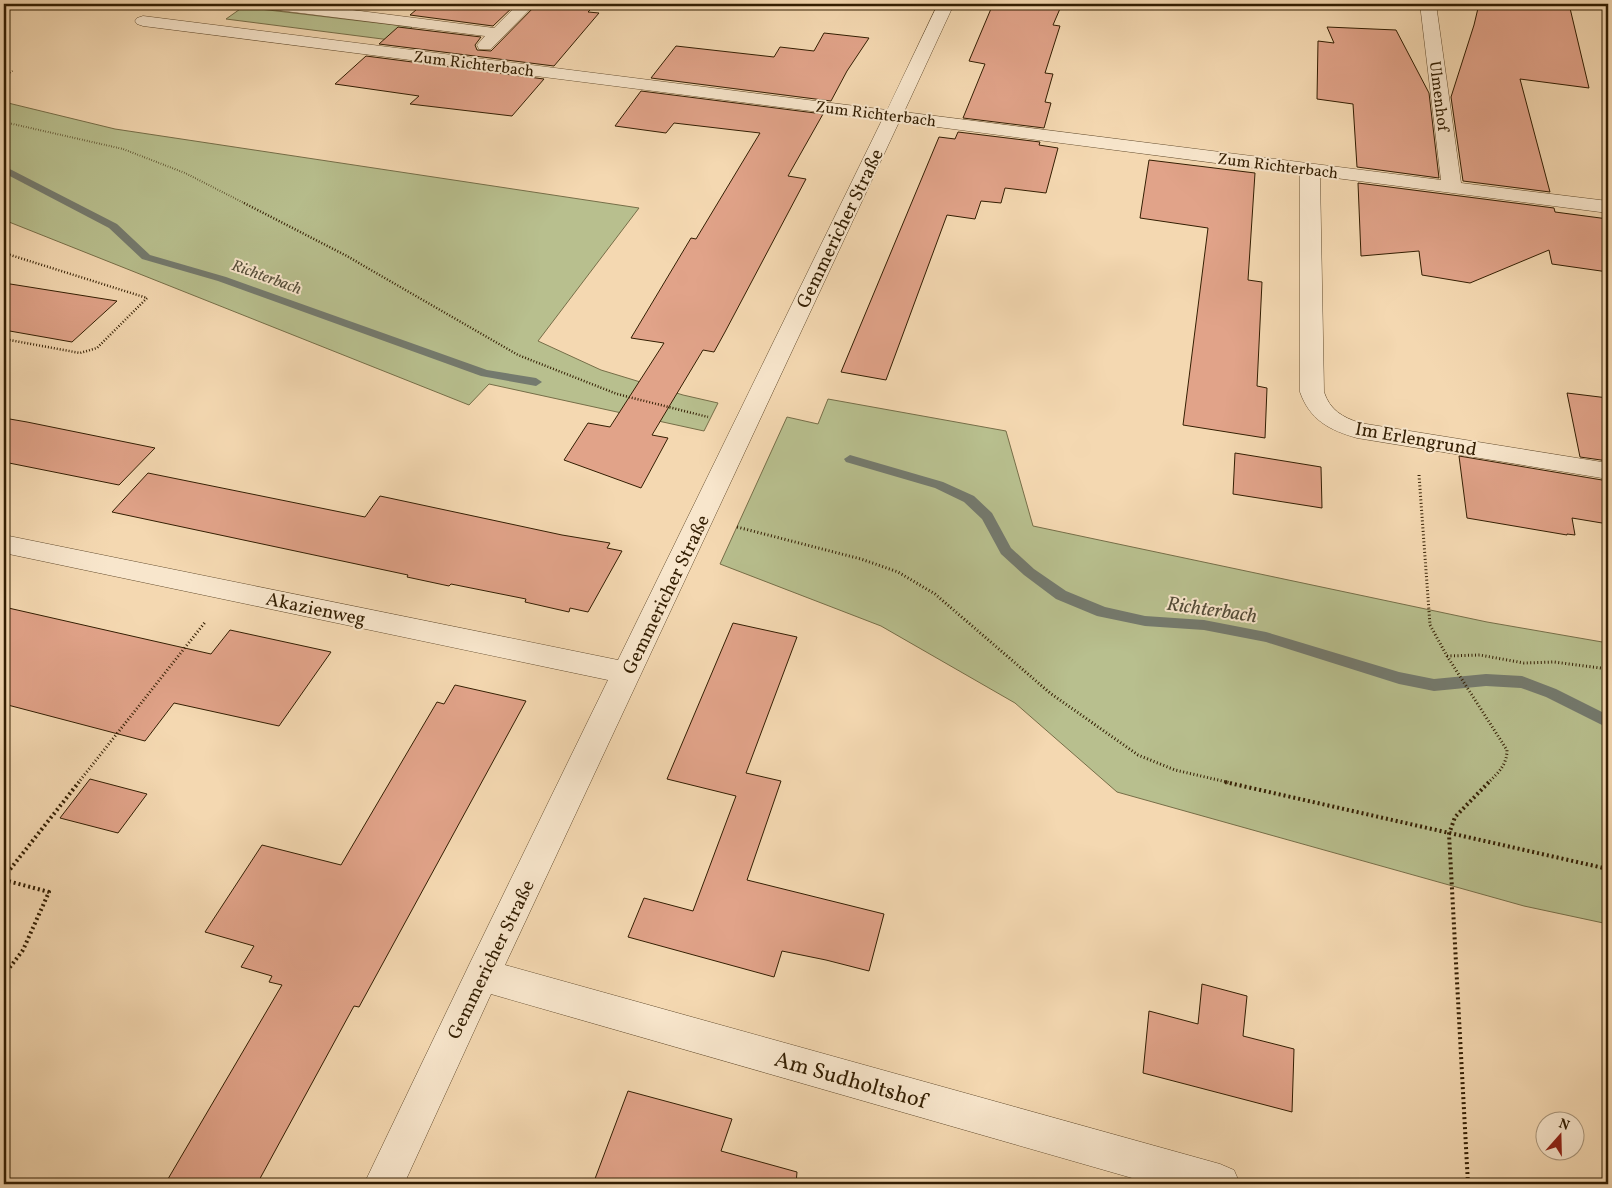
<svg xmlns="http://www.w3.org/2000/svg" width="1612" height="1188" viewBox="0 0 1612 1188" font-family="Vollkorn,serif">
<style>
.green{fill:#b8bf8e;stroke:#766e48}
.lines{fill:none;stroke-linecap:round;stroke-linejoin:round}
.stream{fill:#747a6e;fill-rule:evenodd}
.building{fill:#e1a389;stroke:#331e02}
.minor-casing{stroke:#634c2e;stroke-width:1}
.path-far3{stroke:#331e02;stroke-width:2;stroke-dasharray:0.5 2;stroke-linecap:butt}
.path-far2{stroke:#331e02;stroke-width:2.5;stroke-dasharray:1 2;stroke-linecap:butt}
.path-far1{stroke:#331e02;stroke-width:3;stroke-dasharray:1 2.5;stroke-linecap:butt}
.path{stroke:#331e02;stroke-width:4;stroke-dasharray:2 3;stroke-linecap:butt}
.minor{fill:#f8e6cc;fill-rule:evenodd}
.labels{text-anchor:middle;stroke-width:4;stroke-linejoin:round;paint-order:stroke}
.far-street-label{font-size:16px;fill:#331e02;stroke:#f8e6cc}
.far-water-label{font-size:16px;font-style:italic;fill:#544c38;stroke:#f8e6cc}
.street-label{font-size:19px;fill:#331e02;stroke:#f8e6cc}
.water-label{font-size:20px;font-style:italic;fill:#544c38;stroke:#f8e6cc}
.near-street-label{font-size:22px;fill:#331e02;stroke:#f8e6cc}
</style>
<rect width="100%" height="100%" fill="#f4d8b1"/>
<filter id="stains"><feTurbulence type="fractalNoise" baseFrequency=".004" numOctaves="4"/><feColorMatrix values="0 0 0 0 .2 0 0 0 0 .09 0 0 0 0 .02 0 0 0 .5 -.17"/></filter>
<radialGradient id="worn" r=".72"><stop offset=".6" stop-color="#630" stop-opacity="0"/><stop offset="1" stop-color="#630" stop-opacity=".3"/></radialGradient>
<path class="green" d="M243,7l169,20 -14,14 -172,-22z
M4,102l111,27 524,79 -101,133 63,29 82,25 35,8 -14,28 -215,-47 -20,21 -465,-185z
M828,399l178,32 27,95 454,96 121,21v281l-84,-18 -407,-114 -102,-89 -134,-77 -161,-62 67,-147 31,7z"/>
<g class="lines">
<path class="stream" d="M4,166l113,58 33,31 76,22 261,93 49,8 6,4 -6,4 -55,-10 -263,-95 -76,-22 -33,-31 -105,-55z
M850,455l93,27 31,14 18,17 19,35 23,21 32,22 39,16 40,9 59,4 62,12 133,40 35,7 52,-5 36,2 34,13 52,26v13l-62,-31 -25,-9 -35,-2 -52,5 -35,-7 -133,-42 -62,-12 -59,-4 -48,-10 -41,-17 -32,-24 -23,-21 -19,-35 -18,-17 -29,-14 -89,-26 -2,-3z"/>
</g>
<path class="building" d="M423,4h93l-23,22 -83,-11z
M537,4h59l-8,8 11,1 -45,53 -175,-22 19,-17 83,10 -6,8 2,5 14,1z
M993,4h69l-9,21 7,1 -15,47 8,1 -8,28 6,1 -7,25 -81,-10 22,-54 -16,-3z
M1479,4h90l20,84 -69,-9 30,113 -87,-11 -12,-84 23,-72z
M1327,27l69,3 33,63 10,85 -82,-11 -4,-63 -36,-5 1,-58 16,2z
M824,33l45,5 -22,33 -16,30 -180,-23 25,-32 98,11 6,-10 34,4z
M366,56l178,23 -32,37 -102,-12 9,-8 -84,-12z
M641,91l182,23 -35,62 18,3 -81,153 -11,20 -11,-2 -51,85 16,3 -27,50 -77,-28 24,-37 22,4 54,-84 -33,-5 60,-100 5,1 64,-106 -86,-10 -8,10 -51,-7z
M958,132l82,10 -1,3 19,3 -12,45 -41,-5 -4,15 -20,-2 -6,18 -28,-4 -61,165 -45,-8 98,-235 16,2z
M1149,160l106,13 -7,107 14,2 -5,104 10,2 -2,50 -82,-13 25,-197 -68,-10z
M1358,183l196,25 1,4 53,7v53l-56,-8 -3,-14 -79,33 -48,-8 -3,-24 -58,5z
M4,283l113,18 -45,41 -68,-12z
M1567,393l41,5v63l-28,-4z
M4,418l23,4 128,26 -36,37 -115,-23z
M1235,453l86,14 1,41 -89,-14z
M1459,456l149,25v24h-2l2,19 -36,-6 3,17 -8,-1v1l-100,-17z
M148,473l217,44 15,-21 182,39 48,8 -3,5 15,3 -34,61 -18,-4 -1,4 -44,-10 1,-3 -75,-15 -2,2 -42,-9 1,-2 -296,-63z
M4,607l207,47 19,-24 101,22 -52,74 -105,-23 -29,38 -141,-37z
M733,623l64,14 -51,136 35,8 -34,99 137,34 -15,57 -43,-11 -44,-9 -8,26 -146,-40 16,-39 49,13 43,-115 -69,-17z
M455,685l71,16 -167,306 -5,-1 -97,178h-92l117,-199 -13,-3 3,-6 -31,-9 13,-21 -49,-14 57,-87 79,20 96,-163 7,2z
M90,779l57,15 -29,39 -58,-15z
M1202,984l45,12 -4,40 51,13 -2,63 -149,-39 6,-62 49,13z
M628,1091l104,28 -11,32 76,21 -1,12h-203z"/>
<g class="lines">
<defs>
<path id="minor" d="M261,4h44l189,24 24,-24h17l-44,45h-12l-2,-4 8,-9 -216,-27 -6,-2z
M938,4h16l-50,108 537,68 -21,-176h16l25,179 147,18v12l-288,-37 4,216c6,18 18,25 36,31l248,40v16l-251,-41c-28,-8 -47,-18 -57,-46v-218l-401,-52 -394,843 715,199 14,6 6,14h-87l-662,-190 -87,190h-40l106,-221 138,-283 -604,-127v-18l614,125 264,-540 -739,-94 -6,-2 -2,-3 2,-3 6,-2 744,94z"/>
</defs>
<use href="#minor" class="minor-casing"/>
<path class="path-far3" d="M4,77l10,-7
M4,122l119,27 62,24 61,31"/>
<path class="path-far2" d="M244,203l101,52 173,100 99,39 91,23
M4,253l143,45 -50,50 -17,5 -76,-14"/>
<path class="path-far1" d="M1419,475l11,150 17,31 60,94c0,15 -9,23 -19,33
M737,527l124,32 37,13 37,22 115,99 88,62 37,15 56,13
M1447,656l33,-1 44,8 30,-1 54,7
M78,783l128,-162"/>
<path class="path" d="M1225,782l383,87
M4,877l75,-95
M4,880l45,12 -26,58 -19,25
M1468,1184l-19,-350 6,-17 34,-35"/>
<use href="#minor" class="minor"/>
</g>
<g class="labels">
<g class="far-street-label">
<text transform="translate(474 63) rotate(7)" y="6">Zum Richterbach</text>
<text transform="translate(1440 96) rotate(83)" y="6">Ulmenhof</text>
<text transform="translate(876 113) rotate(7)" y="6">Zum Richterbach</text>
<text transform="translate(1278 165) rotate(7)" y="6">Zum Richterbach</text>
</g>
<g class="far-water-label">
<text transform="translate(267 276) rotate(20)" y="6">Richterbach</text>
</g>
<g class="street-label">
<text transform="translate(839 228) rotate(-64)" y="7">Gemmericher Straße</text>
<text transform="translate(1416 438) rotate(10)" y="7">Im Erlengrund</text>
<text transform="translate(665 594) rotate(-64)" y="7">Gemmericher Straße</text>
<text transform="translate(316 608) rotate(12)" y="7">Akazienweg</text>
<text transform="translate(490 959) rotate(-64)" y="7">Gemmericher Straße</text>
</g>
<g class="water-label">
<text transform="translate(1212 609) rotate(8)" y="7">Richterbach</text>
</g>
<g class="near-street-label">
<text transform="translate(851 1079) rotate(16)" y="8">Am Sudholtshof</text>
</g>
</g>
<rect width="1612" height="1188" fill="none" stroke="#f4d8b1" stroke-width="20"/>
<rect x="5" y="5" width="1602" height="1178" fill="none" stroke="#331e02" stroke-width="2.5"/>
<rect x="10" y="10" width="1592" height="1168" fill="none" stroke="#331e02"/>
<g transform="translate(1560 1136) rotate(20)"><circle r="24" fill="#f8e6cc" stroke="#a9967b"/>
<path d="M0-4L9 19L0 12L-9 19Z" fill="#8f2418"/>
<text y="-8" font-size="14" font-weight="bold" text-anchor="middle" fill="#331e02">N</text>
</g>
<rect width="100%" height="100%" filter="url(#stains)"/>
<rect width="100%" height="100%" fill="url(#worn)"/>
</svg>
